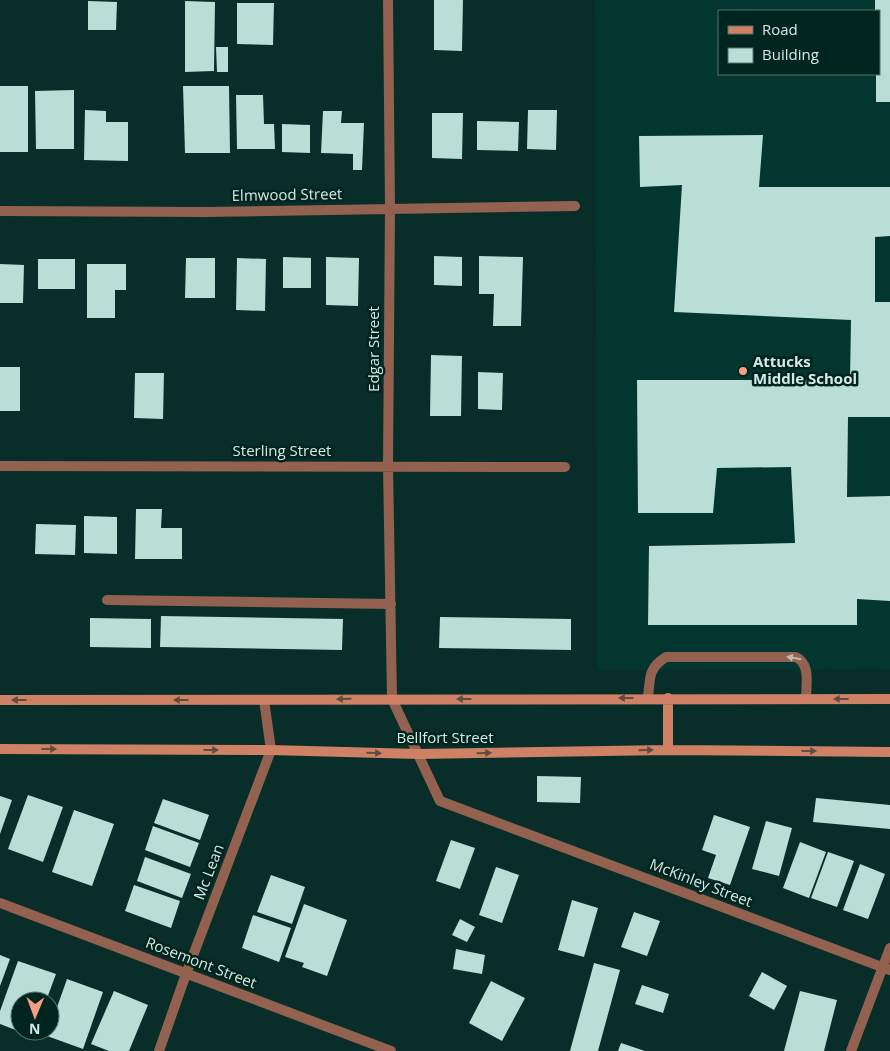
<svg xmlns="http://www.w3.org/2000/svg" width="890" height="1051" viewBox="0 0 890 1051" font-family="'Open Sans',sans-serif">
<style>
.built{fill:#03362e;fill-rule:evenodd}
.building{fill:#b8ded5}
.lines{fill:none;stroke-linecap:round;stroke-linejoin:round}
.lane{stroke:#926150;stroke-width:10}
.street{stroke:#926150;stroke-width:10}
.secondary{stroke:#cf8165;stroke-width:10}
.oneway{fill:#beb9b0}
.oneway2{fill:#5d4e3e}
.poi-dot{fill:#f39f82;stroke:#00241e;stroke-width:2}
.labels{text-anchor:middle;stroke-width:5;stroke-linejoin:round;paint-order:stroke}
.street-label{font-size:15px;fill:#d6e9e4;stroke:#00241e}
.poi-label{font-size:15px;font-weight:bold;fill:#d6e9e4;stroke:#00241e;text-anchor:start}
</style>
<rect width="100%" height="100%" fill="#092d28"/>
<path class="built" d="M595,0h295v669l-293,1zM719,11h160v63h-160z"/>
<path class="building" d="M434,0h29l-1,51 -28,-1z
M875,0h15v102h-14v-28h3v-63h-4z
M88,1l29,1 -1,28h-28z
M185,1l30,1 -1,69 -29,1z
M237,3h37l-1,42 -36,-1z
M216,47h12v25h-11z
M0,86h28v66h-28z
M183,86h46l1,67h-45z
M74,90v59h-38l-1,-58z
M236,95h27l1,29h10l1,25h-38z
M85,110l21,1v11h22v39l-44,-1z
M528,110h29l-1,40 -29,-1z
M323,111h19l-1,12h23l-2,47h-9v-16l-32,-1z
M432,113h31l-1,46 -30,-1z
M477,121l42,1 -1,29 -41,-1z
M282,124l28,1v28l-28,-1z
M763,135l-4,52h131v49l-15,1v65h15v115h-42l-1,80 43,-1v105l-33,-2v26h-209l1,-79 146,-3 -4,-76 -74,1 -4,45h-75l-1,-133h213l1,-60 -177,-8 8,-127 -42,2 -1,-51z
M434,256l28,1v29l-28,-1z
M479,256l44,1 -2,69h-28l1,-32h-15z
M283,257l28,1v30h-28z
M326,257l33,1 -1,48 -32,-1z
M186,258h29v40h-30z
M237,258l29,1 -1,52 -29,-1z
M38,259h37v30h-37z
M0,264l24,1 -1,38h-23z
M87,264h39v26h-11v28h-28z
M431,355l31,1 -1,60h-31z
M0,367h20v44h-20z
M478,372l25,1 -1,37 -24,-1z
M135,373h29l-1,46 -29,-1z
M136,509h26l-1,19h21v31h-47z
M84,516l33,1v37l-33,-1z
M36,524l40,1 -1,30 -40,-1z
M161,616l182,3 -1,31 -182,-3z
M440,617l131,2v31l-132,-2z
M90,618l61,1v29l-61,-1z
M537,776l44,1 -1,26 -43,-1z
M28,795l35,12 -20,55 -35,-13z
M0,796l12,4 -12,34z
M816,798l74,7v24l-77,-7z
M163,799l46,16 -9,25 -46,-17z
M74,810l40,14 -22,62 -40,-14z
M714,815l36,12 -20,58 -22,-7 8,-23 -14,-5z
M766,821l26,7 -13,48 -27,-7z
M153,826l46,17 -9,24 -45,-17z
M451,840l24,8 -15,41 -24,-8z
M800,842l26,10 -17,46 -26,-10z
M828,852l26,9 -17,46 -26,-9z
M145,857l46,17 -9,24 -45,-17z
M860,864l25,10 -17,45 -25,-9z
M496,867l23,8 -17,48 -23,-8z
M271,875l34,12 -13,37 -35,-12z
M134,885l46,16 -9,27 -46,-17z
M572,900l26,8 -14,49 -26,-7z
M304,904l43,16 -20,56 -25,-9 2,-4 -19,-6z
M634,912l26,9 -13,35 -26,-9z
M253,915l38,13 -12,34 -37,-14z
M460,919l15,8 -8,15 -15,-7z
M456,949l29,6 -3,19 -29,-5z
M0,955l10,4 -10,27z
M18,961l38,13 -10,27h-26v30h16l-2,6 -34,-13v-13z
M594,963l26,7 -22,81h-28z
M762,972l25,14 -13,24 -25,-14z
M67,979l36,13 -20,57 -36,-13 1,-5h2v-4z
M491,981l34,17 -23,43 -33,-18z
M642,985l27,9 -6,19 -28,-9z
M114,991l34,14 -19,46h-20l-18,-7z
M800,991l37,9 -13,51h-40z
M621,1043l24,8h-27z"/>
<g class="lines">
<path class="lane" d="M107,600l284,4
M648,698c2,-19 0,-30 18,-41h130c15,7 10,28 10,42"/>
<path class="street" d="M388,0l2,208 -2,258 4,233 48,102 450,169
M0,211l205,1 370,-6
M0,466l565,1
M0,903l391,148
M159,1051l27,-77 85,-224 -7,-50
M851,1051l39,-103"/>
<path class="secondary" d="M668,698v52
M0,700l890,-1
M0,749l271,1 147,4 250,-4 222,2"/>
</g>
<defs><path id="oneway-solid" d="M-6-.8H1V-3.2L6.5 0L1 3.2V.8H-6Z" transform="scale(1.25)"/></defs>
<use class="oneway" href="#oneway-solid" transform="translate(794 658) rotate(-170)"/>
<g class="oneway2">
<use href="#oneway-solid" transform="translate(626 698) rotate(180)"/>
<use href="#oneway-solid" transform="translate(344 699) rotate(179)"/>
<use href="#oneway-solid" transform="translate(464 699) rotate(180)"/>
<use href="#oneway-solid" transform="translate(841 699) rotate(-180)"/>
<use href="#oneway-solid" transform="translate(19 700) rotate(-180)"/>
<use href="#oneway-solid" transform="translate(181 700) rotate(-180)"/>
<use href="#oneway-solid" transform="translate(49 749)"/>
<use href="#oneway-solid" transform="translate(211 750)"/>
<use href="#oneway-solid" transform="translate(646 750) rotate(-1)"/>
<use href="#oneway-solid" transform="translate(809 751)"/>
<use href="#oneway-solid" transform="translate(374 753) rotate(1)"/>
<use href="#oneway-solid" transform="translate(484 753) rotate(-1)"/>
</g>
<circle class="poi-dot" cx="743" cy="371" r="5"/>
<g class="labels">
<g class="street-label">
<text transform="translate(287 195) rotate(-1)" y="5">Elmwood Street</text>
<text transform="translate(374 349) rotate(-90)" y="5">Edgar Street</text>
<text x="282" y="456">Sterling Street</text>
<text x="445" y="743">Bellfort Street</text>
<text transform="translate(209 872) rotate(-69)" y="5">Mc Lean</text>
<text transform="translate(701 883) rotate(21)" y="5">McKinley Street</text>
<text transform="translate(201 963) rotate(21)" y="5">Rosemont Street</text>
</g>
<g class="poi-label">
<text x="753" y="367">Attucks<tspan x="753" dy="17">Middle School</tspan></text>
</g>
</g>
<rect x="718" y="10" width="162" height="65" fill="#00241e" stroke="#56736d"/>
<rect x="728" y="26" width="25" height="8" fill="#cf8165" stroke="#56736d"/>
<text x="762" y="35" font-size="15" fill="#d6e9e4">Road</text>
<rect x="728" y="48" width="25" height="15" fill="#b8ded5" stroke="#56736d"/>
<text x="762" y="60" font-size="15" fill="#d6e9e4">Building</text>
<g transform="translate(35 1016) rotate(181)"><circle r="24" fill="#00241e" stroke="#56736d"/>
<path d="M0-4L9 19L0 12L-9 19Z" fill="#f39f82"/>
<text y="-8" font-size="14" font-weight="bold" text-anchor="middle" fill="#d6e9e4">N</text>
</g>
</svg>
